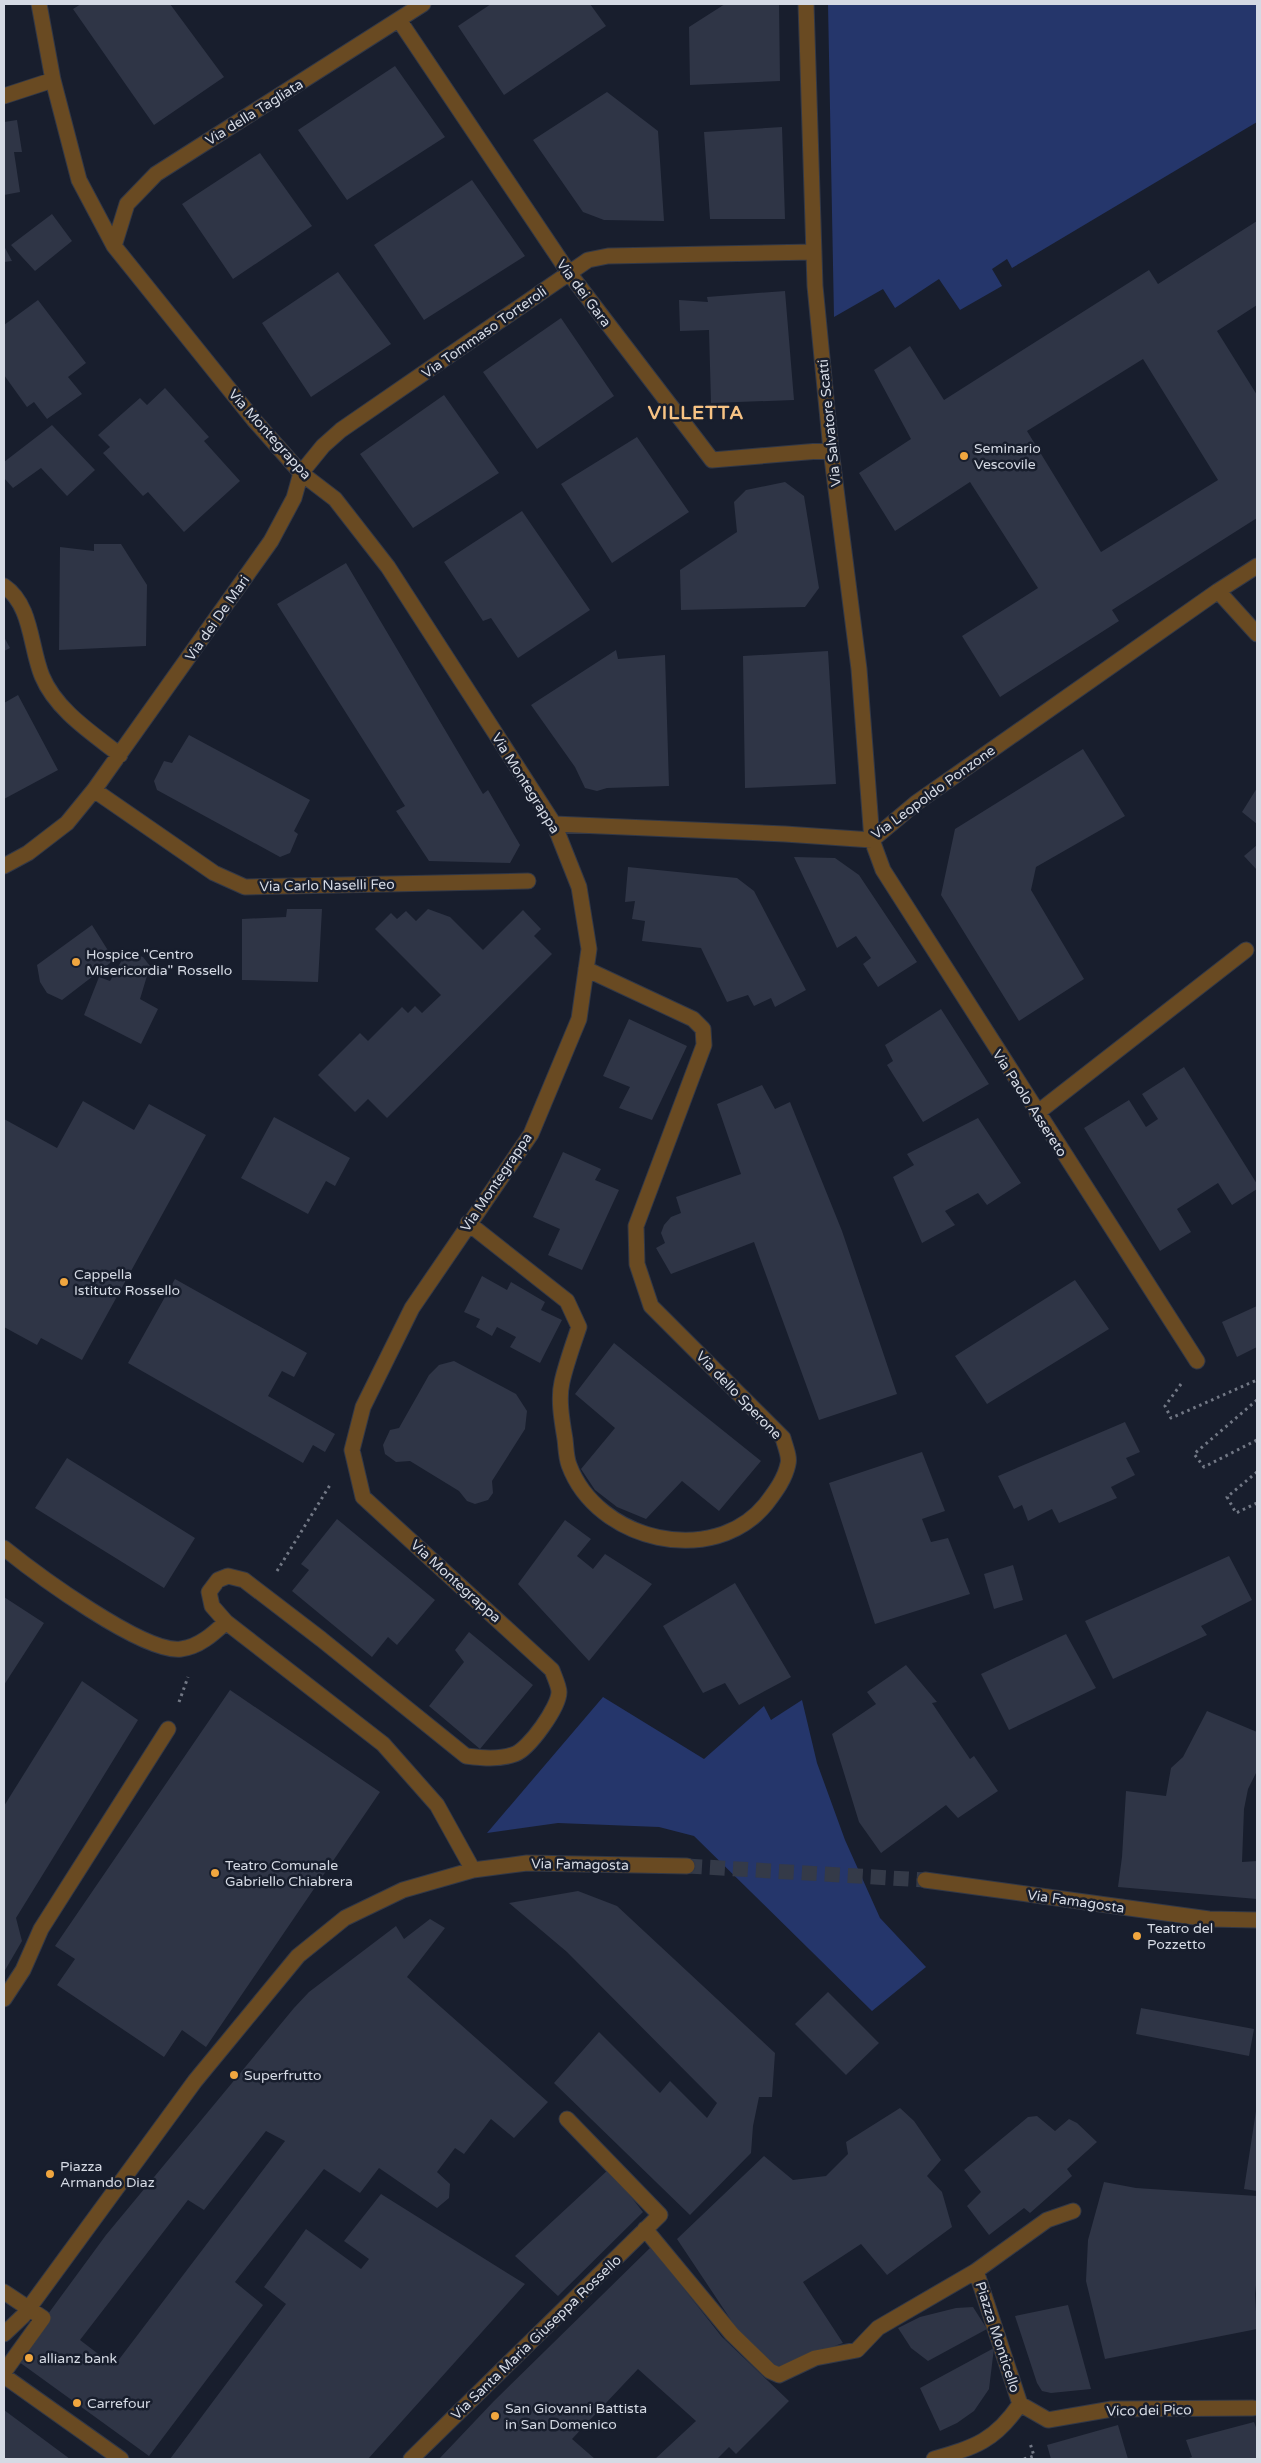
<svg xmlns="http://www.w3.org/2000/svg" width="1261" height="2463" viewBox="0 0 1261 2463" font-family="'Varela Round',sans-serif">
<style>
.green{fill:#25366b}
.building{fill:#2f3546;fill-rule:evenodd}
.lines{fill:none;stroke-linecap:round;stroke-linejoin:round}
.minor-tunnel{stroke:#343a48;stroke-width:15;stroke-dasharray:15 8;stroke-linecap:butt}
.minor-casing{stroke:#323847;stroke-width:17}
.path{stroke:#727885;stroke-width:3;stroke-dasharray:2.5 4;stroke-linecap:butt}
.minor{stroke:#694a22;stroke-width:15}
.poi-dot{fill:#f0a63f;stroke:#181e2d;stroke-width:2}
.labels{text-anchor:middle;stroke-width:5;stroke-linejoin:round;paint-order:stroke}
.street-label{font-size:14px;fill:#d5dae4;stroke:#181e2d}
.poi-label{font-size:14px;fill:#d5dae4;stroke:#181e2d;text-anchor:start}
.district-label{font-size:19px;font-weight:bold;letter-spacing:1px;fill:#f7c384;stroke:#181e2d}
</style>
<rect width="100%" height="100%" fill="#181e2d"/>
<path class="green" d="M828,4h429v118l-245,146 -5,-9 -15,10 10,17 -42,24 -21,-31 -44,29 -12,-19 -49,28z
M603,1697l101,62 60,-53 7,14 31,-20 15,63 28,77 35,78 46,49 -54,44 -178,-175 -35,-9 -101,-4 -71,10z"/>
<path class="building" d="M81,4h89l54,73 -70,48 -81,-116z
M491,4h99l16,22 -102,69 -46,-69z
M725,4h54l1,77 -90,4 -1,-58z
M395,66l50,71 -98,63 -49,-70z
M607,92l51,39 6,90 -60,-1 -21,-8 -50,-72z
M17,120l5,32h-8l6,40 -16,3v-73z
M782,127l3,92h-75l-6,-87z
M260,153l52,73 -79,53 -51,-75z
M472,180l53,76 -101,64 -50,-75z
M52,214l20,27 -37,30 -24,-26z
M1257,221v84l-40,26 40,64v123l-145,92 7,11 -119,76 -38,-61 76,-48 -68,-106 -75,49 -36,-58 52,-34 -37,-69 36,-24 34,54 205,-130 9,14zM1143,359l75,121 -117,72 -74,-121z
M4,246l8,15 -8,1z
M338,272l53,72 -80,53 -49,-74z
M785,291l9,109 -83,3 -2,-73 -29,1 -1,-31 29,2 -1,-5z
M38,300l48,63 -18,14 14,17 -35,25 -13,-17 -7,5 -23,-32v-50z
M561,318l53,78 -77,53 -54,-77z
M165,388l44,49 -5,4 36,40 -56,51 -36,-40 -5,4 -40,-43 7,-6 -12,-12 42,-37 7,7z
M444,395l55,78 -86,55 -53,-74z
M52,425l43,45 -28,26 -26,-28 -28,20 -9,-10v-16z
M637,437l52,75 -77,51 -51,-79z
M785,482l19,14 15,92 -14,19 -124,3 -1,-40 57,-38 -3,-30 12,-12z
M522,511l68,99 -72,48 -27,-40 -8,3 -39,-59z
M94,544h27l26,41 -1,61 -87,4 1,-103 34,4z
M346,563l137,231 5,-4 32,55 -10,18 -81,-2 -33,-50 9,-5 -128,-202z
M4,637l6,11 -6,3z
M616,650l2,9 47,-4 4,131 -62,2 -10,3 -12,-3 -10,-21 -44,-62z
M828,651l8,133 -91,4 -2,-132z
M18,695l40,75 -54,29v-96z
M189,735l121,65 -16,31 4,3 -8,19 -10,4 -123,-67 -3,-9 10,-20 8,2z
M1083,749l42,67 -89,51 -5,23 53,89 -65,42 -78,-126 14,-66z
M1257,788v36l-15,-12z
M1257,845v25l-13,-14z
M794,857l41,1 24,17 58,87 -39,25 -15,-23 8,-6 -15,-22 -19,12z
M628,867l109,11 17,13 52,99 -31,17 -4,-9 -17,8 -6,-11 -21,7 -26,-54 -59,-7 3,-20 -13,-2 3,-18 -10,1z
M287,909h35l-4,73 -76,-2v-61l44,-2z
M428,909l22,8 33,33 40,-40 18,19 -7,7 18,18 -165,164 -19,-19 -13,13 -37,-37 42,-42 8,8 34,-34 6,6 7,-7 7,7 19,-18 -66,-66 16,-16 6,6 9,-8 10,10z
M92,925l22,35 -52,40 -15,-7 -7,-11 -3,-17z
M134,954l9,3 7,9 -10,33 18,10 -17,35 -57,-29 15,-38 11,4 12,-21z
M941,1009l48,75 -66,38 -36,-57 6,-4 -8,-16z
M629,1019l58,27 -35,74 -33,-12 11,-21 -27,-11z
M1184,1067l73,117v5l-25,16 -14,-22 -41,26 14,23 -31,19 -76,-123 45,-28 17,27 12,-8 -16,-25z
M762,1085l13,24 15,-7 52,129 55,163 -78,26 -65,-178 -83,32 -15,-26 9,-5 -4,-10 3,-8 7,-8 10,-4 -5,-16 65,-23 -24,-70z
M83,1101l51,29 15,-26 57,31 -124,225 -41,-22 -4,7 -33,-18v-208l53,29z
M274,1117l76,41 -15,28 -9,-5 -18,33 -67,-36z
M978,1118l43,65 -34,22 -9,-12 -33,18 10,14 -33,18 -29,-66 21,-12 -7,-11z
M563,1152l38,17 -6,11 24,10 -37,80 -34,-15 12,-26 -27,-12z
M482,1276l25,14 4,-8 34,20 -4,8 21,10 -22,43 -30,-16 6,-10 -19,-10 -5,9 -16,-9 4,-8 -16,-7z
M175,1279l132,74 -13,24 -12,-6 -14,25 67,38 -10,18 -12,-7 -10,18 -175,-100z
M1075,1280l34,49 -122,75 -32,-48z
M1257,1306v41l-20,10 -15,-35z
M614,1343l147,118 -42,50 -37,-30 -36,38 -29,-12 -22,-17 -14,-21 34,-41 -40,-34z
M454,1361l62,33 11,17 -2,18 -33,52 1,12 -5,7 -13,4 -8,-3 -8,-10 -49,-30 -14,1 -11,-8 -2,-9 7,-15 9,-2 30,-53 10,-10z
M1125,1422l15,30 -14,6 9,17 -24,12 6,11 -58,25 -7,-14 -24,12 -6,-16 -8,4 -16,-33z
M922,1452l23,59 -23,8 9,23 17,-4 22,56 -95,30 -46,-141z
M67,1458l128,80 -31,50 -129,-80z
M337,1519l98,81 -38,45 -9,-8 -16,20 -80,-66 17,-21 -8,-6z
M565,1520l26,19 -14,17 16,13 12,-15 47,30 -63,77 -71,-77z
M1229,1556l23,44 -51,26 6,9 -94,44 -28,-58z
M1013,1565l10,35 -29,9 -10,-35z
M735,1583l56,94 -52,28 -14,-22 -22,10 -40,-67z
M4,1597l40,26 -40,62z
M469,1632l64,53 -53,64 -51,-43 35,-44 -9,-12z
M1066,1634l30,54 -87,42 -28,-56z
M906,1665l31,37 -5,1 38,56 4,-3 24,35 -40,27 -12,-13 -65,48 -22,-31 -27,-88 44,-30 -9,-12z
M82,1681l56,39 -122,198 6,23 -18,31v-166z
M230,1690l150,102 -174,255 -24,-17 -18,27 -107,-72 18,-26 -20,-13z
M1207,1711l50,21v39l-9,18 -4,20 -2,53 15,-1v38l-139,-12 4,-30 4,-66 40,5 5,-28 12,-11z
M578,1891l39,15 158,147 -3,44h-13l-6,29 -2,27 -61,62 -136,-132 45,-51 61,61 10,-12 37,37 10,-15 -150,-151 -58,-49z
M430,1919l15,9 -38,49 141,125 -34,36 -23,-19 -27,35 -9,-6 -18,24 13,12 -1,14 -12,10 -58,-40 -19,25 -36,-24 -89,113 28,23 -114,151 -134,-97 91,-124 188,-227 15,-16 87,-66 8,13zM266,2131l19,10 -171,225 -34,-26 108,-140 16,10z
M828,1992l51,51 -33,32 -51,-51z
M1141,2008l113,21 -5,27 -113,-22z
M900,2108l14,13 27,39 -14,16 15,16 10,35 -65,48 -26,-31 -58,38 40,61 -67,24 -41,-41 -58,-87 87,-83 29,24 33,-4 22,-22 -2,-12z
M1256,2111h1v80l-13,-2z
M1037,2116l18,15 14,-12 8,4 20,19 -30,27 5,7 -42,37 -6,-5 -35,27 -22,-29 14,-14 -17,-22 64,-53z
M609,2169l34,43 -85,84 -43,-40z
M1104,2182l32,6 121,8v81l-2,17 2,35 -152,30 -19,-78 2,-41z
M381,2194l144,90 -157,175h-198l116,-155 -22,-17 42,-58 55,40 8,-10 -25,-18z
M651,2247l71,90 67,64 -53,53 -7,-7 -12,12h-62l41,-38 -58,-52 -66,70 23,20h-156l55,-58z
M1068,2305l23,84 -40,4 -9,-2 -5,-8 -22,-67z
M973,2307l14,22 -59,32 -17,-13 -13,-20 22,-11 36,-9z
M994,2348l-5,41 -15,22 -17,12 -17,8 -20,-43z
M4,2410l66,49h-66z
M1254,2422l3,8v29h-71l6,-2 -6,-17z
M1118,2425l10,34h-77l-4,-14z"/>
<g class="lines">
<path class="minor-tunnel" d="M687,1866l238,14"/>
<defs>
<path id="minor" d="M39,4l14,76 26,100 35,66 140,174 47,53 34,26 53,68 166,257 25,63 10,62 -10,70 -48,115 -119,174 -49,99 -11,43 11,47 189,173c2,6 7,16 7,22 0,15 -30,57 -44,62 -16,6 -33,4 -49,2l-145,-117 -77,-59 -16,-4 -10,4 -9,12 3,14 14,16 157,122 54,61 36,65
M806,4l9,282 16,164 28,219 13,171 11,30 314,491
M399,20l170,253 143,187 119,-10
M4,96l49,-16
M114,246l13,-42 29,-30 267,-170
M4,586c28,19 26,61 38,90 14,34 50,57 78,79
M1218,591l39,43
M94,790l120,83 31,14 283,-6
M554,824l231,10 87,6 44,-37 302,-212 39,-25
M4,866l24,-13 39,-30 27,-33 177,-249 23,-43 7,-25 22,-27 18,-16 247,-170 20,-4 206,-4
M1037,1113l209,-163
M468,1223l99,78 12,26c-6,18 -13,37 -17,55 -4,17 0,39 3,57 1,8 1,18 4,26 28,76 144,104 197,39 9,-12 19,-25 22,-40 2,-7 -3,-18 -5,-26l-132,-132 -14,-42 -1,-38 68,-181 -1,-16 -10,-10 -107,-50
M4,1548c31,25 140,106 177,101 18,-2 32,-15 45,-27
M925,1880l284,39 48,1
M4,1999l19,-29 18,-41 127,-200
M645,2229l87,105 38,37 9,4 36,-17 42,-8 21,-22 98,-57
M4,2292l39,26 -39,54
M4,2334l19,-18 172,-235 103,-125 47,-38 58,-28 70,-20 54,-7 160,3
M4,2376l117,83
M1020,2404l-44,-133 71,-51 26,-9
M1020,2404l28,16 64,-11 141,-1
M411,2459l249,-244 -93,-96
M934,2459c41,-12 61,-18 86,-55"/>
</defs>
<use href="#minor" class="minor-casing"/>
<path class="path" d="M1181,1384l-16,22 6,12 86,-38
M1257,1400l-63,54 10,13 53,-27
M1257,1472l-30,25 9,16 21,-10
M277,1571l53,-86
M179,1702l9,-25
M1024,2459l10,-3 -4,-13"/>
<use href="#minor" class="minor"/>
</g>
<g class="poi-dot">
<circle cx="964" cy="456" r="5"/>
<circle cx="76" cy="962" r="5"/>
<circle cx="64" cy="1282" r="5"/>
<circle cx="215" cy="1873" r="5"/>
<circle cx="1137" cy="1936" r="5"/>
<circle cx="234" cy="2075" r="5"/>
<circle cx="50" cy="2174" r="5"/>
<circle cx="29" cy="2358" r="5"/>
<circle cx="77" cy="2403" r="5"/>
<circle cx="495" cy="2416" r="5"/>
</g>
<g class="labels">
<g class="street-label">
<text transform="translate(254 112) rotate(-32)" y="5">Via della Tagliata</text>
<text transform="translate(584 293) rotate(53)" y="5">Via dei Gara</text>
<text transform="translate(484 332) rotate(-35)" y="5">Via Tommaso Torteroli</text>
<text transform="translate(829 423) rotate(-96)" y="5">Via Salvatore Scatti</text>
<text transform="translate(270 434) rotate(48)" y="5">Via Montegrappa</text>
<text transform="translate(217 618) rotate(-55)" y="5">Via dei De Mari</text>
<text transform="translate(526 783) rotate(58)" y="5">Via Montegrappa</text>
<text transform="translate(933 792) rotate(-36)" y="5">Via Leopoldo Ponzone</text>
<text transform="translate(327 885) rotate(-1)" y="5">Via Carlo Naselli Feo</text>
<text transform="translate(1030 1103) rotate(57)" y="5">Via Paolo Assereto</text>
<text transform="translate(496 1182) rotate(-56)" y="5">Via Montegrappa</text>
<text transform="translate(739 1395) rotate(46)" y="5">Via dello Sperone</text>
<text transform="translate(456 1581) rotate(42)" y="5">Via Montegrappa</text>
<text transform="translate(580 1864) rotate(1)" y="5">Via Famagosta</text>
<text transform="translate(1076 1901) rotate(8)" y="5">Via Famagosta</text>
<text transform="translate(536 2337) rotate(-44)" y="5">Via Santa Maria Giuseppa Rossello</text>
<text transform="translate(998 2337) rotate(72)" y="5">Piazza Monticello</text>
<text transform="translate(1149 2410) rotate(-1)" y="5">Vico dei Pico</text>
</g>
<g class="poi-label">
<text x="974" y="453">Seminario<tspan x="974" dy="16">Vescovile</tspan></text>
<text x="86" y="959">Hospice "Centro<tspan x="86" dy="16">Misericordia" Rossello</tspan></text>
<text x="74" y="1279">Cappella<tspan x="74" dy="16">Istituto Rossello</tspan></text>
<text x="225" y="1870">Teatro Comunale<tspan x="225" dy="16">Gabriello Chiabrera</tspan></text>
<text x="1147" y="1933">Teatro del<tspan x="1147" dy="16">Pozzetto</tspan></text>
<text x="244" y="2080">Superfrutto</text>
<text x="60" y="2171">Piazza<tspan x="60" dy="16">Armando Diaz</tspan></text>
<text x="39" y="2363">allianz bank</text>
<text x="87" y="2408">Carrefour</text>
<text x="505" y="2413">San Giovanni Battista<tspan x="505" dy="16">in San Domenico</tspan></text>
</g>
<g class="district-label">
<text x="696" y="419">VILLETTA</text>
</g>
</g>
<rect width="1261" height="2463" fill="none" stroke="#d5dae4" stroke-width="10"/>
</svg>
